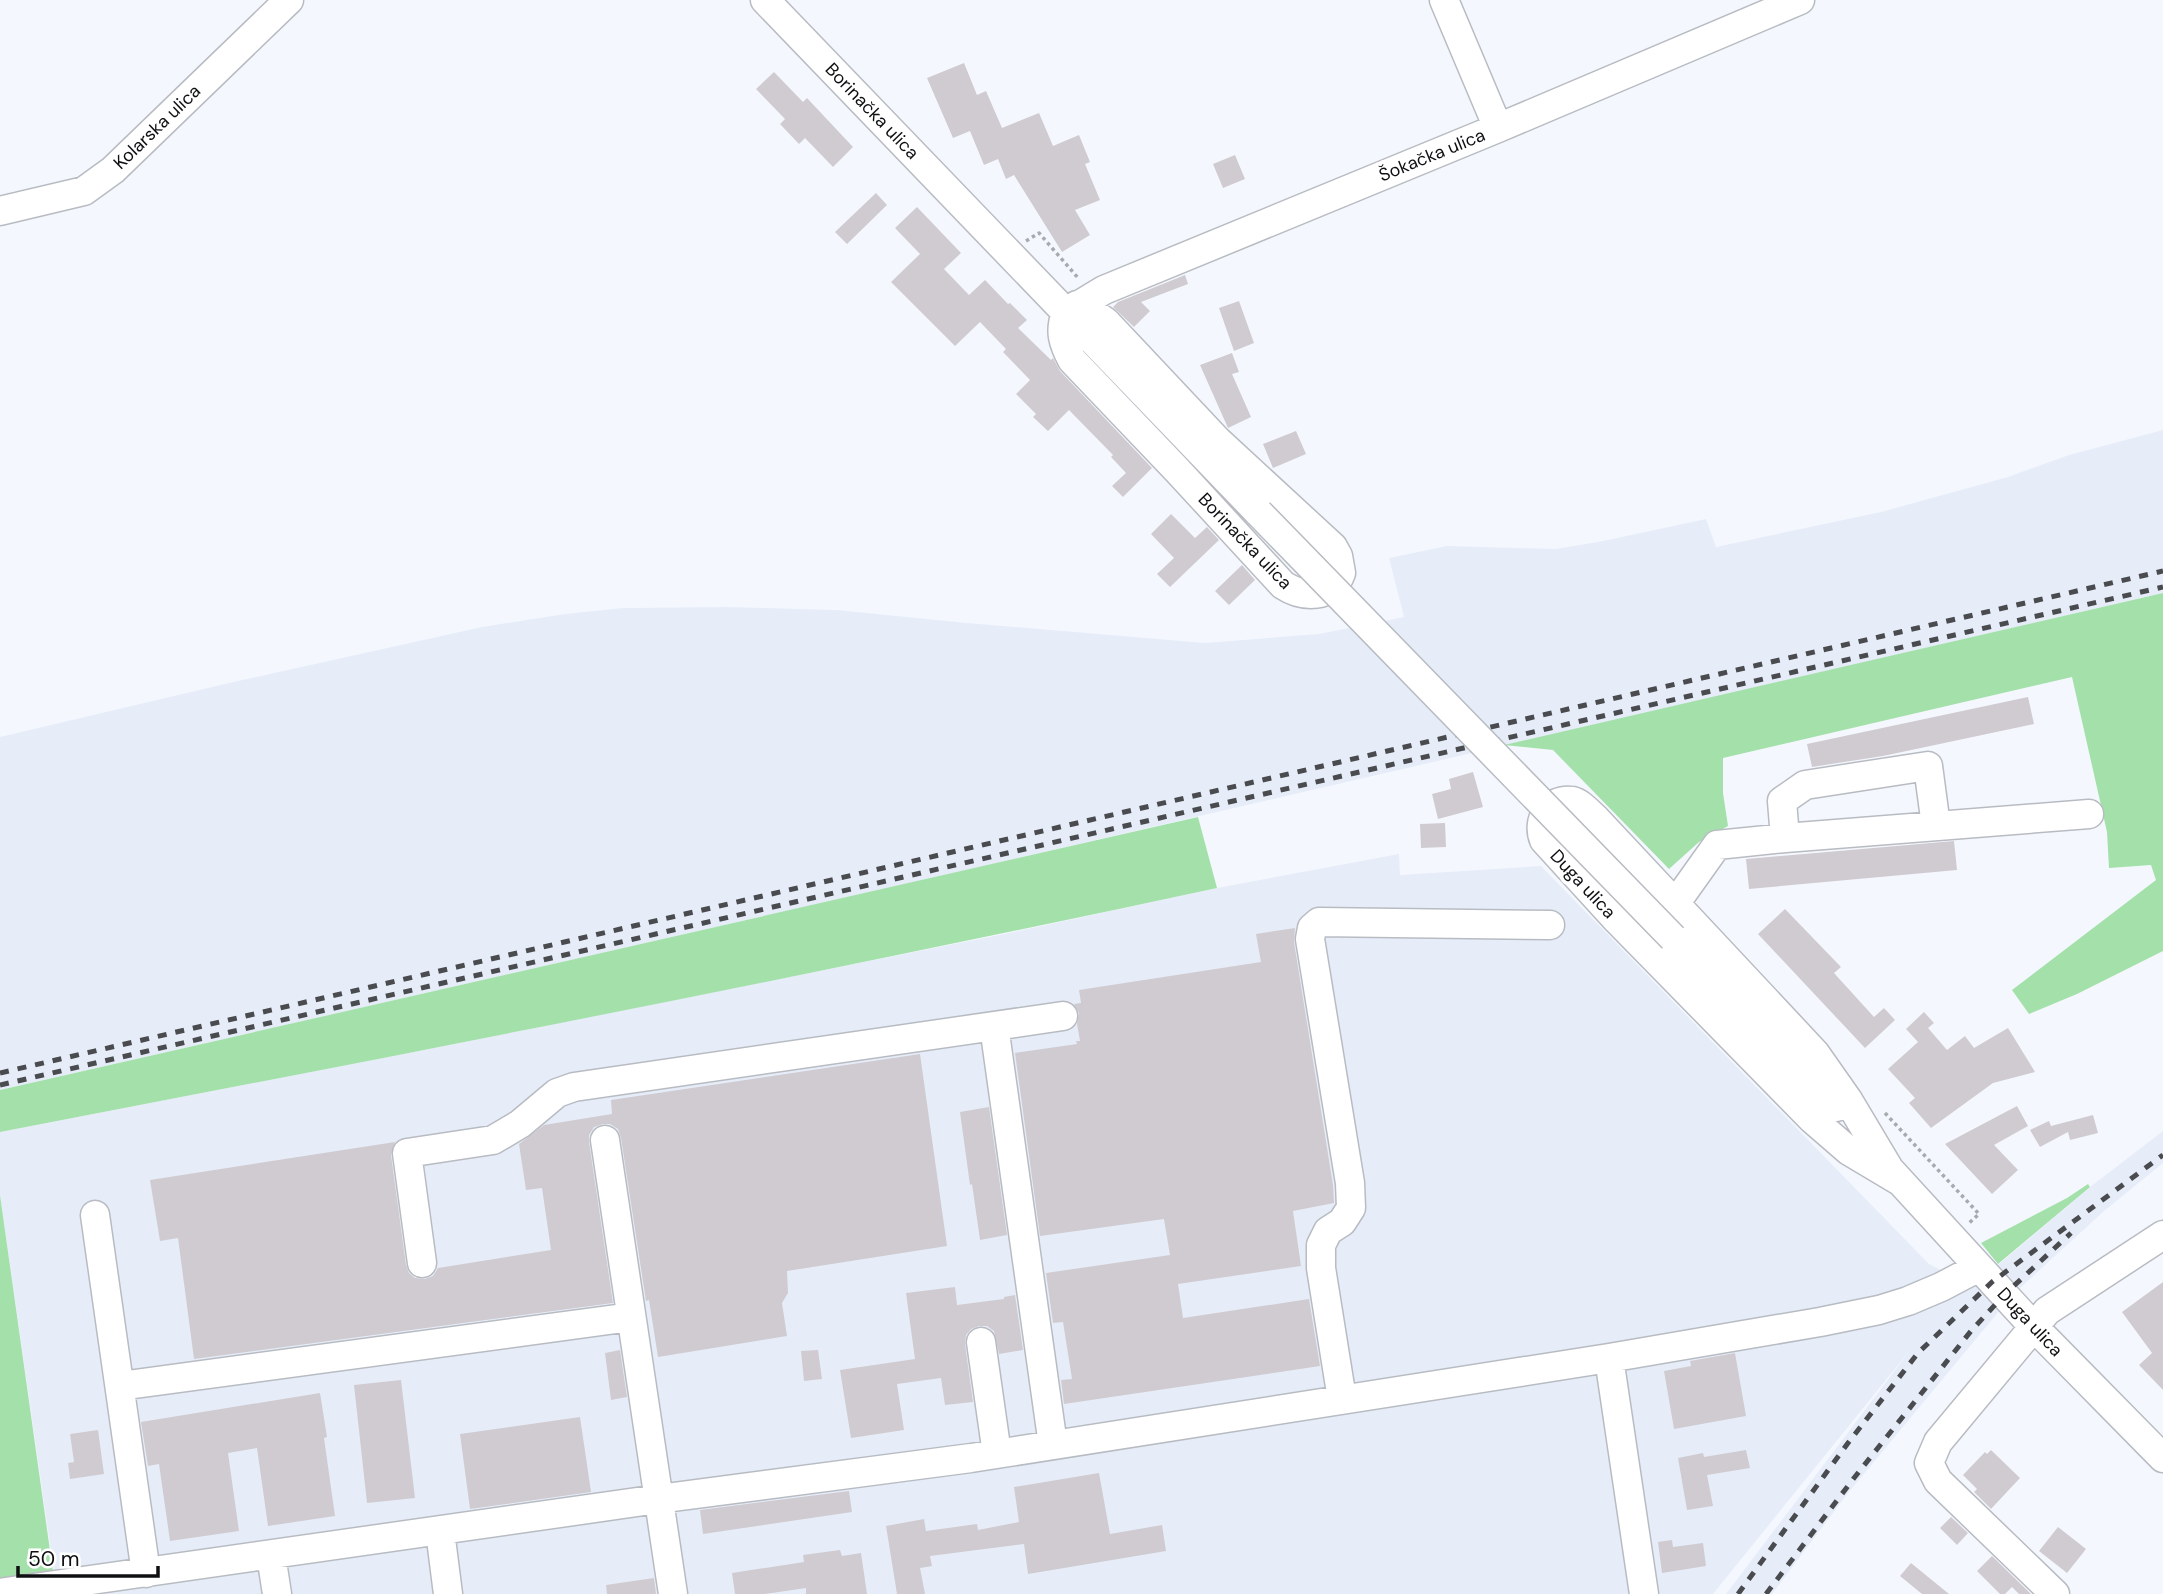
<svg xmlns="http://www.w3.org/2000/svg" width="2163" height="1594" viewBox="0 0 2163 1594" font-family="'DM Sans',sans-serif">
<style>
.built{fill:#e6edf9}
.green{fill:#a4e0aa}
.building{fill:#d0cbd0}
.lines{fill:none;stroke-linecap:round;stroke-linejoin:round}
.minor-casing{stroke:#b8bcc2;stroke-width:31}
.path{stroke:#a7aaaf;stroke-width:3.5;stroke-dasharray:3.5 3.5;stroke-linecap:butt}
.minor{stroke:#fff;stroke-width:28}
.rail{stroke:#494b4e;stroke-width:5;stroke-dasharray:9 9;stroke-linecap:butt}
.minor-bridge-casing{stroke:#b8bcc2;stroke-width:31;stroke-linecap:butt}
.minor-bridge{stroke:#fff;stroke-width:28}
.labels{text-anchor:middle;stroke-width:7;stroke-linejoin:round;paint-order:stroke}
.street-label{font-size:18px;fill:#0e0f11;stroke:#fff}
</style>
<rect width="100%" height="100%" fill="#f4f8fe"/>
<path class="built" d="M2163,430v163l-1192,276 -971,221v-353l229,-54 253,-56 83,-13 58,-6 105,-1 109,3 130,13 238,20 114,-9 85,-17 -15,-59 58,-12 109,3 47,-8 103,-22 10,28 165,-35 127,-35 61,-22z
M1399,854l1,21 141,-9 388,398 45,23 10,-7 21,24 -157,189 -76,101h-46l185,-245 -198,245h-1656l-57,-399v-63l444,-86 560,-112 213,-46z
M2163,1131v32l-60,49 -83,76 -22,-23 92,-78z"/>
<path class="green" d="M2163,593v358l-86,43 -48,20 -17,-24 144,-110 -5,-15 -42,3 -2,-36 -35,-155 -349,81v35l5,33 -29,16 -30,27 -116,-119 -49,-5z
M1198,817l19,71c-405,87 -811,166 -1217,244v-42z
M2088,1184l2,3 -92,77 -17,-21 86,-45z
M0,1195l54,384 -54,8z"/>
<path class="building" d="M964,63l13,32 9,-4 16,37 37,-15 14,33 26,-11 11,27 -5,2 15,36 -25,10 15,25 -28,17 -48,-77 -8,4 -8,-20 -14,6 -14,-34 -17,7 -26,-60z
M774,72l29,30 4,-4 46,49 -20,20 -28,-29 -6,6 -19,-20 5,-5 -29,-30z
M1235,155l10,24 -22,9 -10,-24z
M876,193l11,12 -40,39 -12,-12z
M917,207l44,46 -17,16 25,26 16,-15 23,24 2,-1 17,17 -9,8 33,32 2,-2 7,13 92,97 -29,29 -11,-11 14,-13 -15,-16 2,-2 -44,-45 -21,21 -15,-14 3,-3 -20,-20 14,-14 -27,-28 3,-3 -26,-27 -25,24 -64,-64 29,-28 -25,-26z
M1185,275l3,9 -47,18 9,9 -16,16 -21,-20 5,-5z
M1239,301l15,42 -20,8 -15,-43z
M1232,353l7,19 -7,2 19,43 -23,11 -28,-63z
M1296,431l10,23 -33,14 -10,-24z
M1171,514l24,24 12,-11 12,13 -49,47 -13,-13 17,-16 -23,-24z
M1242,565l13,15 -26,25 -14,-14z
M2028,697l6,27 -151,32 -71,11 -5,-23z
M1473,772l10,35 -45,12 -6,-25 19,-5 -2,-10z
M1445,823l1,24 -25,1 -1,-24z
M1954,841l3,29 -208,19 -3,-30z
M1785,909l56,58 -7,6 40,44 10,-9 11,12 -30,28 -107,-114z
M1295,928l-1,14 39,243 1,18 -41,8 8,55 -123,18 5,34 126,-19 11,67 -256,38 -3,-24 11,-1 -9,-57 -10,1 -7,-50 124,-18 -6,-36 -124,17 -25,-183 62,-9 -1,-3h4l-3,-17 2,-11 -5,-9 7,-1 -2,-13 182,-28 -5,-28z
M1924,1012l10,11 -6,5 19,22 18,-14 9,12 34,-20 27,44 -42,11 -62,45 -22,-25 6,-5 -27,-29 30,-27 -12,-13z
M920,1054l27,192 -160,25 1,22 -6,10 5,33 -129,21 -9,-57 -3,1 -25,-163 -3,-9 -8,-5h-7l-9,3 -5,8v7l24,161 -419,56 -16,-121 -18,3 -10,-61 245,-38 -4,13 15,110 3,8 6,5 10,1 8,-3 5,-8 113,-18 -9,-62 -16,2 -7,-46 25,-19 68,-11 -1,-14z
M2017,1106l11,20 -34,19 24,25 -26,24 -47,-50z
M989,1107l18,128 -27,5 -8,-56 -2,1 -10,-73z
M2093,1115l5,18 -28,7 -2,-8 -28,15 -10,-17 19,-9 2,5z
M2163,1282v108l-24,-25 13,-12 -30,-41z
M955,1287l2,18 47,-6v-2l11,-2 8,55 -24,4 -5,-23 -7,-5h-8l-8,3 -5,6 -1,9 8,58 -28,3 -4,-27 -44,6 7,46 -53,8 -11,-68 75,-11 -9,-66z
M620,1350l7,47 -16,3 -6,-47z
M818,1350l4,29 -18,2 -3,-30z
M1735,1353l11,63 -72,13 -10,-58 27,-5 -1,-5z
M401,1380l14,118 -48,5 -13,-118z
M320,1393l7,44 -3,1 11,78 -67,10 -11,-78 -29,5 11,78 -69,10 -11,-77 -11,2 -7,-44z
M580,1417l11,75 -121,17 -10,-75z
M98,1430l6,44 -34,5 -2,-16 6,-1 -4,-28z
M1746,1450l4,18 -43,7 6,31 -26,4 -9,-52 25,-5 1,4z
M1991,1450l29,28 -29,31 -17,-17 3,-3 -14,-14 22,-23 2,2z
M1099,1473l11,61 52,-9 4,26 -138,23 -4,-30 -94,12 2,10 -12,2 5,26h-28l-11,-68 38,-7 2,12 51,-7 1,6 41,-8 -5,-35z
M849,1491l3,21 -149,22 -3,-24z
M1951,1517l17,16 -11,12 -17,-17z
M2058,1527l28,22 -19,24 -28,-22z
M1672,1540l1,7 30,-4 3,23 -44,7 -4,-31z
M840,1550l2,6 19,-3 6,41h-61v-6l-41,6h-30l-3,-21 72,-11 -1,-7z
M1992,1556l39,38h-12l-7,-7 -7,7h-5l-23,-23z
M1911,1563l38,31h-27l-22,-18z
M654,1578l2,16h-49l-1,-9z"/>
<g class="lines">
<defs>
<path id="minor" d="M765,0l494,513
M1444,0l54,128
M0,211l84,-20 29,-21 176,-170
M1066,313c-7,18 -3,30 6,47l105,110 106,115c20,13 49,14 58,-12l-3,-17 -5,-9 -115,-106 -112,-119 -13,-9 -16,-8
M1066,313l38,-23 394,-162 302,-128
M1785,838l-3,-37 23,-16 123,-19 8,60
M1675,904l42,-59 68,-7 304,-24
M1673,938l163,169
M994,1026l59,419
M605,1140l68,454
M1888,1167l-40,-67 -33,-47 -219,-234c-7,-6 -15,-16 -24,-18 -23,-3 -36,20 -28,39l73,80 195,199 37,32 52,31
M1890,1170l143,156 130,132
M95,1215l51,358
M422,1263l-15,-110 86,-13 27,-16 37,-31 17,-6 489,-71
M981,1342l16,112
M1609,1358l35,236
M120,1386l511,-69
M1342,1399l-21,-131v-23l7,-14 14,-9 9,-14 -1,-25 -40,-244 2,-11 7,-6 231,3
M440,1531l8,63
M271,1555l6,39
M0,1593l658,-94 313,-41 638,-100 211,-36 59,-12 29,-9 33,-14 38,-20
M2055,1594l-117,-113 -9,-18 9,-21 109,-131 116,-76"/>
</defs>
<use href="#minor" class="minor-casing"/>
<path class="path" d="M1026,241l13,-8 40,46
M1885,1113l94,101 -11,10"/>
<use href="#minor" class="minor"/>
<path class="rail" d="M0,1073l2163,-502
M0,1085l2163,-498
M1738,1594l110,-151 70,-90 74,-71 171,-127
M1766,1594l88,-116 117,-147 33,-36 67,-62"/>
<defs>
<path id="minor-bridge" d="M1259,513l414,425"/>
</defs>
<use href="#minor-bridge" class="minor-bridge-casing"/>
<use href="#minor-bridge" class="minor-bridge"/>
</g>
<g class="labels">
<g class="street-label">
<text transform="translate(872 111) rotate(46)" y="6">Borinačka ulica</text>
<text transform="translate(157 127) rotate(-44)" y="6">Kolarska ulica</text>
<text transform="translate(1432 155) rotate(-22)" y="6">Šokačka ulica</text>
<text transform="translate(1245 541) rotate(46)" y="6">Borinačka ulica</text>
<text transform="translate(1583 884) rotate(47)" y="6">Duga ulica</text>
<text transform="translate(2030 1322) rotate(47)" y="6">Duga ulica</text>
</g>
</g>
<path d="M18 1566v10h140v-10" fill="none" stroke="#0e0f11" stroke-width="3.5"/>
<text x="28" y="1566" font-size="21" fill="#0e0f11" stroke="#ffffff" stroke-width="5" paint-order="stroke">50 m</text>
</svg>
